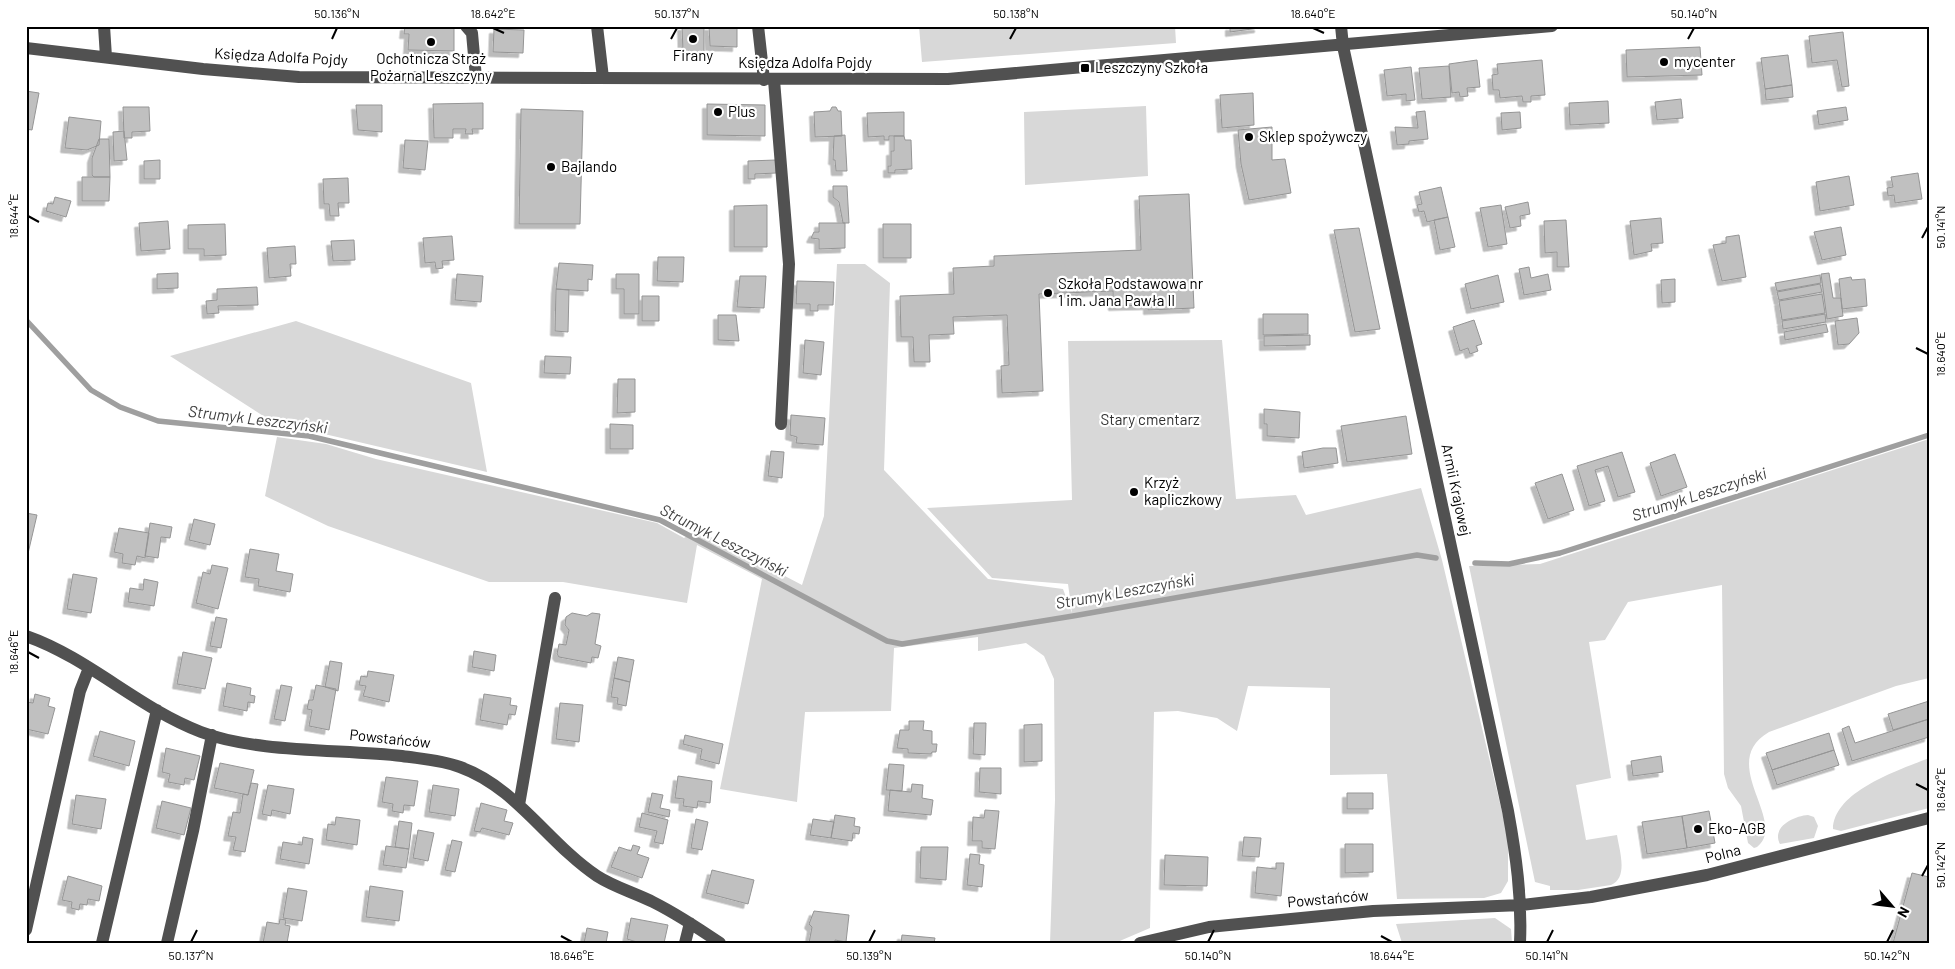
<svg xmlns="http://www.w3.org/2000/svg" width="1955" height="969" viewBox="0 0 1955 969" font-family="Barlow,sans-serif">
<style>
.green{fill:#d8d8d8}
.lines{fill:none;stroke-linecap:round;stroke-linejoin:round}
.stream{stroke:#9f9f9f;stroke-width:5.5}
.building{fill:#c0c0c0;stroke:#959595;filter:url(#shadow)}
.minor{stroke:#515151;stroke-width:12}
.ticks{fill:none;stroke:#000;stroke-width:2}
.poi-dot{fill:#000;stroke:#fff;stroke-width:2}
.labels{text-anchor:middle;stroke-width:4.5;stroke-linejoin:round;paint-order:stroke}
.poi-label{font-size:15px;fill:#000;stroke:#fff;text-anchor:start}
.street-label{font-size:15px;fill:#000;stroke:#fff}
.park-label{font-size:15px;fill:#2f2f2f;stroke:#fff}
.water-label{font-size:16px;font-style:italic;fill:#404040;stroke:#fff}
.neatline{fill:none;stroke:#000;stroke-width:2}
.ticks-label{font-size:12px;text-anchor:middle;fill:#000}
</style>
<defs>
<filter id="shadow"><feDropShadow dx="-4.5" dy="4.5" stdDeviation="0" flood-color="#0004"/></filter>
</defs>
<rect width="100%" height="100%" fill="#fff"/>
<path class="green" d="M919,26h256l1,17 -254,19z
M1146,106l2,70 -123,9 -1,-73z
M837,264h28l25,19 -6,187 104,109 75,10 9,24 -4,-29 -76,-6 -65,-70 145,-8 -4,-159 154,-1 14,159 60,-4 10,20 115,-27 21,72 66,277v44l-7,12 -17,5 -87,1 -10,-125 -57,1v-87l-82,-2 -11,45 -20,-13 -39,-7 -24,1 -4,216 -35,15h-65l5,-143 -1,-121 -10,-23 -18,-13 -48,8v-14l-84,11 -3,63 -86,1 -8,90 -77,-13 42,-210 -65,-34 -10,58 -124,-21h-74l-161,-56 -63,-30 12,-59 49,7 50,15 281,64 27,15 13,-8 105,55 22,-69z
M296,321l175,62 16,89 -184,-43 -25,1 1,-4 -109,-70z
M1929,439v239l-33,8 -127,46c-53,31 20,89 -12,115l-3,1 -6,-5 -7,-37 -13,-18 -4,-14 -2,-189 -94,17 -23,38 -16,2 22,136 -35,7 10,55 31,-5c2,14 12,43 -6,50l-33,5h-28v-4l-15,-4 -66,-316 71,-2z
M1929,758v50l-88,23 -8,-2c1,-38 66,-59 96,-71z
M1808,815l6,2 4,9 -4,12 -34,6c-9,-17 14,-28 28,-29z
M1495,918l16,11 1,14h-110l-6,-19z"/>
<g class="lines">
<path class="stream" d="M26,320l65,70 29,17 38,14 151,15 351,84 227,121 15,3 171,-28 344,-61 19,3
M1475,563l34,1 51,-11 369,-118"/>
</g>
<path class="building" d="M405,26h49v25l-46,-1 1,-16h-5z
M682,26h22v26h-21z
M709,26h28v21l-27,-1z
M1230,26h29v2l-29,4z
M494,29l30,1 -1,23 -30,-1z
M1843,32l6,54 -7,1 -5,-27 -25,3 -3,-27z
M1700,47l2,28 -75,2 -1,-27z
M1788,55l4,30 -27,4 -4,-31z
M1477,60l3,27 -13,1 1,8 -8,1 -1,-5 -7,1 -3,-29z
M1542,60l3,35 -14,1v6h-8l-1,-6 -22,2 -1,-8h-6l-1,-15 6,-1 -1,-10z
M1449,66l2,31 -29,2 -3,-31z
M1411,67l4,33 -9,1v-7l-19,2 -3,-26z
M1792,85l1,12 -27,3 -1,-11z
M26,91l13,2 -7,37 -6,-1z
M1253,93l1,32 -32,3 -2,-33z
M1681,99l2,19 -26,2 -2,-18z
M1608,101l1,22 -39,2 -1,-22z
M483,103v26h-11l1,5h-8l1,-5h-13v9h-19l-1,-34z
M707,104l58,1v31l-58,-1z
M356,105h26v27l-24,-2z
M123,107h26l1,24 -18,1v6h-8z
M832,107h4l2,4h3l1,25 -27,1 -1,-25 16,-1z
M1846,107l2,13 -29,5 -2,-14z
M521,109l62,2 -3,113h-61z
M1425,111l3,28 -19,2v3l-12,1 -2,-18 23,1 -2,-16z
M904,112v24h-15v4h-5v-4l-16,1 -1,-24z
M1520,112l1,16 -19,2 -1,-17z
M69,117l32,4 -2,24 -12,5 -22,-2z
M1272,127v33l13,-1 6,34 -42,7 -8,-36 -3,-34z
M124,131l3,29 -13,1 -1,-29z
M845,135l2,36h-11l-1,-11h-2l1,-24z
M894,136h10l1,4h6l1,29 -17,1v3h-7v-7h3v-15h3z
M99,139h10l1,38h-16l-2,-2v-17z
M405,140l23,1 -3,29 -22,-2z
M160,160v19h-16v-18z
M776,160v13l-21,1v5h-7v-18z
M1918,173l4,26 -27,4 -1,-8 -6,1 -1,-8 6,-1 -2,-10z
M1849,176l5,29 -34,6 -4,-29z
M82,177h28l-1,24h-27z
M348,178l1,25h-11l1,13h-9l-1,-12h-5l-1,-25z
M833,186h14l2,37h-6l-4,-21 -6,-5z
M1441,187l7,30 -21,5 -3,-11 -5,1 -2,-7 5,-1 -3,-12z
M1189,194l5,114 -46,2v-5l-35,1v-15l-74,3 4,97 -41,2 -1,-27 8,-1 -2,-50 -54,2 1,17 -25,1 1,27h-16l-1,-25h-12l-1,-41 54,-2 -1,-26 41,-2v-10l147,-6 -2,-54z
M55,197l16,4 -5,16 -20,-6 2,-8 5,1z
M1528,202l2,12 -10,2 1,10 -11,2 -5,-21z
M767,205v42h-33v-41z
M1501,205l6,39 -19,3 -8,-39z
M1448,217l7,30 -15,3 -6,-30z
M1661,218l2,25 -12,1 1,7 -18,4 -4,-34z
M1566,220l3,47h-12v-15l-12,1 -1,-32z
M168,221l2,28 -29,2 -2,-28z
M819,223h26v25l-26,1v-10l-8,-1 3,-6h5z
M225,224l1,31 -22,1v-7h-16v-24z
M883,224h28v34h-28z
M1841,227l5,28 -24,5 -8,-28z
M1359,228l21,101 -25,3 -21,-102z
M1739,235l7,42 -24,4 -9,-36 13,-2v-6z
M452,236l2,24 -12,1 1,7 -7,1 -1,-7 -10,1 -2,-25z
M354,240l1,20 -22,1 -2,-20z
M295,246l1,18h-6l1,12 -22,2 -2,-30z
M658,257h26l-1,25 -26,-1z
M559,263l34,2 -1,15 -4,-1v12l-32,-2z
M1529,267l2,11 17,-4 3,16 -27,5 -5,-26z
M178,273v15l-21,1v-15z
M1829,273l4,25h8l2,18 -16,3 -6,-45z
M457,274l26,2 -2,26 -26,-2z
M616,274h23v40h-15v-25h-8z
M1498,275l6,27 -33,7 -6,-25z
M1820,275l1,8 -44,8 -2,-8z
M740,276h26l-2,32 -27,-1z
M1851,277l1,3 13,-1 2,27 -25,3 -3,-30z
M1675,279v23l-13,1 -1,-23z
M797,281l37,1 -1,23h-15v6h-8v-7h-14z
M1820,284l2,8 -43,8 -2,-8z
M257,287l1,18 -40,1 1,7 -12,1 -1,-13 11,-1v-11z
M556,289l13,1 -1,42 -13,-1z
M1822,294l3,19 -43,7 -3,-19z
M642,296h17v25h-17z
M1263,314h45v20l-45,1z
M1825,314l1,8 -43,7 -1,-8z
M718,315h18l3,26 -21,-1z
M1857,318l2,15 -10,11 -11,1 -3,-24z
M1474,320l8,24 -6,2 2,5 -8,3 -2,-6 -8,3 -7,-24z
M1826,324l2,8 -43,8 -1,-8z
M1310,335v10l-46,1v-10z
M805,340l19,2 -3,33 -18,-2z
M545,356l26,1 -1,17 -26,-1z
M618,379h17v33l-18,1z
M1264,409l36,3 -1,26 -32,-2v-12h-3z
M791,415l34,3 -2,27 -27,-2 1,-6 -7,-2z
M1406,416l6,38 -65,8 -6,-36z
M610,424l23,1v24h-23z
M1323,448h13l2,15 -34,5 -2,-16z
M771,451l13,1 -2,26 -14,-2z
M1622,452l13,40 -17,5 -10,-31 -13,4 10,31 -16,5 -12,-40z
M1675,454l12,33 -26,9 -11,-33z
M1562,474l12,36 -26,9 -13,-36z
M26,513l11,2 -11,47z
M194,519l21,5 -5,21 -21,-5z
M150,523l22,4 -2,11 -9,-1 -3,21 -13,-2z
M119,528l30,5 -4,25 -8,-2 -2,9 -13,-2 1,-9 -9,-2z
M250,549l29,5 -3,17 17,3 -3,18 -32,-6 1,-7 -14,-2z
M212,565l16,3 -10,41 -22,-6 7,-31 7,2z
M73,574l24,4 -6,35 -24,-4z
M144,579l14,3 -4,24 -26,-4 2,-14 13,2z
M572,613l15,3 5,-3 8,1 -5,30 6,2 -3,12 -6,-1 -1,6 -32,-6 -2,-3 2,-10 7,1 3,-15 -4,-5 1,-8z
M216,617l11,2 -6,29 -11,-2z
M474,651l22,4 -2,16 -22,-4z
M183,652l29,6 -7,31 -28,-5z
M618,657l16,3 -4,22 -16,-4z
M330,661l12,2 -4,28 -13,-4z
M368,671l26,4 -5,27 -26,-6 3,-10 -7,-1 2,-9 6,1z
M614,678l16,4 -4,24 -9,-2 1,-6 -7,-1z
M227,683l24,5 -1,7 5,1 -1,7 -6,-1 -1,9 -24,-5z
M281,685l11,2 -7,34 -11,-2z
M316,685l20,4 -7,41 -20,-4 3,-16 -5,-1 2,-9h4z
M35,694l15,4 -2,8 7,2 -7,26 -22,-5 1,-27 6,1z
M484,694l27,4 -1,7 7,1 -2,9 -6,-1 -2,11 -27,-5z
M1929,701v18l-36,11 -5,-16z
M560,703l23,2 -4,37 -23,-3z
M1929,719v18l-77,24 -10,-32 7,-3 6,17z
M909,721h15l-1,9 9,1v13h5l-1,8h-4l-1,2 -23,-1v-4l-11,-1 3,-18h9z
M974,723h12l-1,32 -12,-1z
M1042,724v37l-18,1v-37z
M100,731l35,10 -6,25 -36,-10z
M1829,733l5,17 -62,20 -6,-17z
M685,735l38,9 -4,20 -19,-5 2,-10 -19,-5z
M166,748l34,8 -6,24 -9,-2 -1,7 -16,-3 2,-8 -8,-2z
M1834,750l5,15 -62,20 -5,-15z
M1661,756l2,16 -30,4 -2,-15z
M220,763l34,7 -6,25 -34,-7z
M889,764l15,1 -2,26 -16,-1z
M980,768h21v26l-22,-2z
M678,776l34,5 -2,22 -12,-2 -1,7 -14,-2 1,-7 -9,-1z
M386,777l32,4 -4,25 -10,-1 -1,8 -11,-2 1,-7 -11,-2z
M251,783l7,1 -13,68 -12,-2 3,-13 -8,-1 5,-24 7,1 3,-19 5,1z
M912,784l11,1 -1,13 11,2 -2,15 -43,-4 2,-21 21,2z
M268,785l26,4 -4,25 -18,-4 -1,6 -9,-2z
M433,785l26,4 -4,27 -26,-4z
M652,793l11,2 -3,13 10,2 -1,7 -21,-5z
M1347,793h26v16h-26z
M76,795l30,4 -5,30 -29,-5z
M162,801l29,7 -7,27 -28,-7z
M481,803l26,7 -3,11 9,2 -4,12 -27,-7 -2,4 -6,-1z
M985,810l14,1 -4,38 -13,-1v-7h-10l1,-24 11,1z
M1709,811l6,32 -28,5 -5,-32z
M642,813l26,7 -5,24 -9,-2 3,-11 -18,-4z
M835,815l20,3 -1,8 6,1 -1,7 -6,-1 -1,8 -21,-3z
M1682,816l5,32 -40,6 -5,-32z
M336,817l24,3 -3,25 -31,-5 2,-16 7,1z
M696,819l12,3 -6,28 -11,-2z
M813,819l21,3 -3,16 -21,-3z
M399,821l13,2 -3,26 -14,-2z
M418,830l16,3 -6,28 -15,-3z
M303,837l10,2 -4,25 -29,-5 3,-17 19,3z
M1244,837l17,1 -2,19 -17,-1z
M452,840l10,2 -7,30 -10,-2z
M1345,844h28v28l-28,1z
M633,845l7,2 -3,7 12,4 -7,20 -31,-11 8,-20 12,4z
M386,846l23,3 -3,19 -23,-3z
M921,847h27l-2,33 -26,-2z
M970,854l10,1 -1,9 5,1 -2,22 -15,-2z
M1165,855l43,2 -1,29 -43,-1z
M1276,863h8l-3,33 -26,-3 2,-26 19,2z
M712,870l42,10 -6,24 -42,-11z
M1912,873l17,4v66h-36z
M68,876l34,10 -3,15 -11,-2 -1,6 -7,-1 -1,6 -8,-2 1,-6 -10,-2z
M370,886l33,5 -4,30 -33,-4z
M288,888l19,3 -5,30 -19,-3z
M814,911l35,4 -3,27 -11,-2v3h-26l3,-16 -3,-3z
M631,918l37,7 -4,18h-24l-13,-4z
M280,919l6,1 -1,5 5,1 -3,17h-24l4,-21 12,2z
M587,928l21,4 -2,11h-22z
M902,935l33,3 -1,5h-33z"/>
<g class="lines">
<path class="minor" d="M104,26l2,31
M466,26l6,7 4,45
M597,26l6,52
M758,26l6,54
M1341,26l2,20 165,765c8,44 14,86 12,132
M26,48l177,21 96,8 649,2 604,-53
M774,80l15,184 -8,160
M26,636c63,22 112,72 175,96 55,21 141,17 201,24 20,3 39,4 58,11 56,20 88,76 137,109 17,11 38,17 56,26 24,12 45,26 67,41
M519,805l36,-207
M26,930l54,-239 9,-23
M102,943l55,-233
M167,943l26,-112 19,-96
M685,943l5,-20
M1140,943l69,-16 30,-3 134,-13 149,-6 69,-8 116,-22 222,-57"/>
</g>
<path class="ticks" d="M493,28l11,5M1313,28l11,5M332,39l5,-11M671,39l6,-11M1010,39l6,-11M1688,39l6,-11M28,216l11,6M1922,238l6,-11M1916,348l12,6M28,652l11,6M1916,784l12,6M1922,876l6,-11M561,936l11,6M1381,936l11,6M191,942l6,-12M869,942l6,-12M1208,942l6,-12M1547,942l6,-12M1887,942l6,-12"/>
<g class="poi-dot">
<circle cx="693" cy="39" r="5"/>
<circle cx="431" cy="42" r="5"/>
<circle cx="1664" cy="62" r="5"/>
<rect x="1080" y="63" width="10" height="10" rx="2.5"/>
<circle cx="718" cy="112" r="5"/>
<circle cx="1249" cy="137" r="5"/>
<circle cx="551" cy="167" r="5"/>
<circle cx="1048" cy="293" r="5"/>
<circle cx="1134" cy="492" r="5"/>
<circle cx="1698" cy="829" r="5"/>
</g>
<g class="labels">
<g class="poi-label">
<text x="693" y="61" text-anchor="middle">Firany</text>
<text x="431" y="64" text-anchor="middle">Ochotnicza Straż<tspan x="431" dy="17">Pożarna Leszczyny</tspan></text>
<text x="1674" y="67">mycenter</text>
<text x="1095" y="73">Leszczyny Szkoła</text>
<text x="728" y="117">Plus</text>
<text x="1259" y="142">Sklep spożywczy</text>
<text x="561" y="172">Bajlando</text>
<text x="1058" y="289">Szkoła Podstawowa nr<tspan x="1058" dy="17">1 im. Jana Pawła II</tspan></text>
<text x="1144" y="488">Krzyż<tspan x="1144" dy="17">kapliczkowy</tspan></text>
<text x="1708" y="834">Eko-AGB</text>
</g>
<g class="street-label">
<text transform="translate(281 57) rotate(3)" y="5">Księdza Adolfa Pojdy</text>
<text x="805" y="68">Księdza Adolfa Pojdy</text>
<text transform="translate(1456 490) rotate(78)" y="5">Armii Krajowej</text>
<text transform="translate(390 739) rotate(6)" y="5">Powstańców</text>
<text transform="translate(1723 854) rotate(-14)" y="5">Polna</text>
<text transform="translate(1328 899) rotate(-5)" y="5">Powstańców</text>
</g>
<g class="park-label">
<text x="1150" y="425">Stary cmentarz</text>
</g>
<g class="water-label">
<text transform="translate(258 419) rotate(7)" y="6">Strumyk Leszczyński</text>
<text transform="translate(1699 494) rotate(-18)" y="6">Strumyk Leszczyński</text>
<text transform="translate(724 540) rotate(27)" y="6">Strumyk Leszczyński</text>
<text transform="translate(1125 591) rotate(-10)" y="6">Strumyk Leszczyński</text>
</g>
</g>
<rect width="1955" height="969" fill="none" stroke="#ffffff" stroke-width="55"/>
<g transform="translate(1892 906) rotate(118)" stroke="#ffffff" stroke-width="4" paint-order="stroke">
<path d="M0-4L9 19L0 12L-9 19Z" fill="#000000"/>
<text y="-8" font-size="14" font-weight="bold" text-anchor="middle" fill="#000000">N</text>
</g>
<rect x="28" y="28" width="1900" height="914" class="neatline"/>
<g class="ticks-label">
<text x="337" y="18">50.136°N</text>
<text x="493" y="18">18.642°E</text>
<text x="677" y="18">50.137°N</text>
<text x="1016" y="18">50.138°N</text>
<text x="1313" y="18">18.640°E</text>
<text x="1694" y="18">50.140°N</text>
<text transform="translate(14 216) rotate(-90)" y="4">18.644°E</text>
<text transform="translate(1941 227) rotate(-90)" y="4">50.141°N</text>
<text transform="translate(1941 354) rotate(-90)" y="4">18.640°E</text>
<text transform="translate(14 652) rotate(-90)" y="4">18.646°E</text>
<text transform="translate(1941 790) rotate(-90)" y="4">18.642°E</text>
<text transform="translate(1941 865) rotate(-90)" y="4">50.142°N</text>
<text x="191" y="960">50.137°N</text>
<text x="572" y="960">18.646°E</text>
<text x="869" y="960">50.139°N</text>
<text x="1208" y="960">50.140°N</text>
<text x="1392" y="960">18.644°E</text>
<text x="1547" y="960">50.141°N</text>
<text x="1887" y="960">50.142°N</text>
</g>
</svg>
